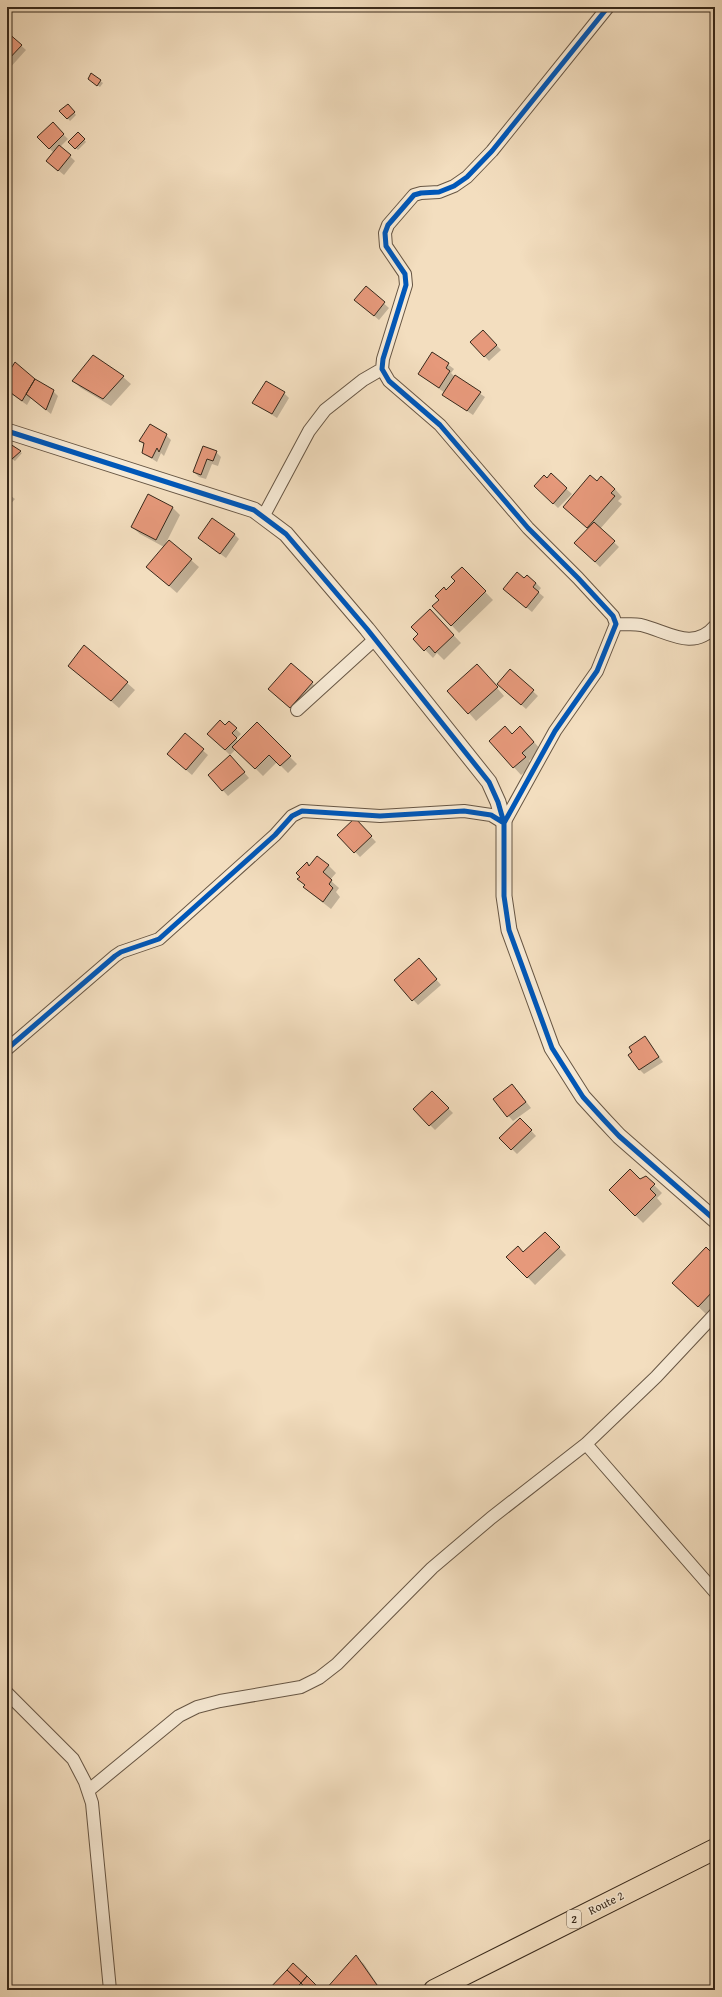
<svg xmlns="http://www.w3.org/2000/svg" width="722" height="1997" viewBox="0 0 722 1997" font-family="'Gentium Book Plus',serif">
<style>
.shadow{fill:#0003}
.building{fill:#e6997b;stroke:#38291b}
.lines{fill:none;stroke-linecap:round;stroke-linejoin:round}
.minor-casing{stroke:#675644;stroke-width:14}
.tertiary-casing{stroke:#675644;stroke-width:17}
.trunk-casing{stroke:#38291b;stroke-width:22}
.minor{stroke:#f7ead5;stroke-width:12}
.tertiary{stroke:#f7ead5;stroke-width:15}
.trunk{stroke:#f3debf;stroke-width:20}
.cycleway-casing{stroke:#f7ead5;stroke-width:8}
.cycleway{stroke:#0057b8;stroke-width:5}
.labels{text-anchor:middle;stroke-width:3;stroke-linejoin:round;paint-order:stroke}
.shield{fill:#f7ead5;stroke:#716353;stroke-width:1}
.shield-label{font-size:11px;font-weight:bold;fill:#38291b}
.street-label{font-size:12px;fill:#38291b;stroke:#f7ead5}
</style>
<rect width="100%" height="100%" fill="#f3debf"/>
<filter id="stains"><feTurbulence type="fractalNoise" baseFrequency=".005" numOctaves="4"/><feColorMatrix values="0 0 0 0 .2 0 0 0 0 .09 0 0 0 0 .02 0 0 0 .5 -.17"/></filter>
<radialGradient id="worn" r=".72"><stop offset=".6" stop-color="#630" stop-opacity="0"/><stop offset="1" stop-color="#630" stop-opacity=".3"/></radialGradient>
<path class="shadow" d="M7,33l19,17 -18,20 -1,-1z
M92,75l11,8 -3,4 -9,-6z
M68,105l8,10 -6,6 -9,-10z
M53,124l15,15 -8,8 15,14 -11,14 -11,-9 1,-13 -16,-16z
M78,133l8,9 -8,8 -9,-8z
M366,288l23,20 -10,12 -18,-15z
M483,331l18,19 -12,11 -18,-19z
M433,353l21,16 -3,4 4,4 30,20 -12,18 -24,-16 -5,-5 1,-1 -26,-19z
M7,376l27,4 19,11 5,5 -7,18 -20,-16 -4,7 -20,-14z
M123,377l8,7 -20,22 -30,-18 -8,-7z
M284,393l5,5 -12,20 -23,-15z
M166,435l5,5 -7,16 -3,-3 -4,9 -14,-9 2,-7 -5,-5z
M7,443l15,10 -7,8 -8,-5z
M203,447l13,5 5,5 -3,9 -6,-2 -6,15 -7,-2 -5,-5z
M551,475l21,19 -14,14 -23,-22z
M597,482l18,7 7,8 -4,4 4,3 -22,25 19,18 -19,20 -25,-24 14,-14 -17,-15z
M7,493l8,6 -8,9z
M149,495l24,13 7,7 -15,30 26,15 8,7 -22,26 -22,-19 9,-27 -24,-13 -8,-7z
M234,534l5,5 -13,19 -22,-16z
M462,568l31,32 -34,33 -26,-27 24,-25z
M524,579l12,4 5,5 -3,4 6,5 -12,15 -23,-18z
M437,618l24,25 -17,17 -7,-7 -4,5 -18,-19z
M85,646l50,44 -16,18 -50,-43z
M510,670l28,26 -12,13 -23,-20z
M484,673l20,23 -28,25 -7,-8z
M312,683l7,8 -21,24 -21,-18z
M229,722l12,12 -5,5 3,3 18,-18 40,40 -9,9 -11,-11 -14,14 -27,-27 -6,6 -22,-21 17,-7z
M185,735l23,20 -16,20 -19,-16z
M512,735h16l13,15 -12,11 4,4 -12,10 -31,-34z
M235,762l14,16 -21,18 -19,-21z
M355,820l21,22 -16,15 -21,-22z
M307,863l3,3 18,-1 8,8 -6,7 9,8 -3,4 4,5 -9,12 -19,-15 -13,-15z
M424,965l17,20 -23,20 -23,-25z
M645,1038l18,24 -19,12 -5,-5 -6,-17z
M517,1090l14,18 -18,13 -19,-22z
M432,1092l21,21 -18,17 -20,-20z
M520,1119l16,17 -19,18 -16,-16z
M646,1177l16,16 -5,5 5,6 -19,19 -33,-33z
M545,1233l21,22 -31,30 -27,-28 15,-4z
M715,1257v48l-9,9 -25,-24z
M356,1957l8,7 17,26h-54z
M293,1965l26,25h-50z"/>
<path class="building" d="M7,32l15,13 -15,16z
M91,73l10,7 -4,6 -9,-7z
M68,104l7,8 -8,7 -8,-8z
M53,122l11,12 -15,15 -12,-12z
M78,132l7,7 -10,10 -7,-7z
M59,145l12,10 -13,16 -12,-10z
M366,286l19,16 -11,14 -20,-16z
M483,330l14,15 -13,12 -14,-15z
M432,352l17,11 -3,5 4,3 -11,17 -21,-14z
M93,355l31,21 -21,23 -31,-18z
M15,362l20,17 -13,22 -15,-11v-15z
M455,375l26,17 -14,19 -25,-16z
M35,379l19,11 -8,20 -20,-16z
M266,381l19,11 -13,22 -20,-11z
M150,424l17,10 -8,18 -2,-4 -5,10 -10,-5 2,-10 -5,-2z
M7,442l14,9 -9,8 -5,-3z
M203,446l14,5 -4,10 -6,-2 -6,16 -8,-3z
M551,473l16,15 -14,16 -19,-18 10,-11 3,3z
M590,475l7,6 4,-5 14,13 -4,4 4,3 -28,32 -24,-21z
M148,494l25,13 -17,33 -25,-13z
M212,518l23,16 -15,20 -22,-16z
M594,522l21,19 -20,21 -21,-19z
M169,540l23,19 -23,27 -23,-19z
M462,567l24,24 -35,35 -19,-20 7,-6 -4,-4 9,-9 2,3 9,-9 -4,-4z
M517,572l7,6 3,-3 9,8 -3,4 6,5 -13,16 -23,-19z
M430,609l24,26 -19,18 -6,-7 -5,5 -11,-12 5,-5 -7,-7z
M84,645l44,37 -17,19 -43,-35z
M291,663l22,19 -23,26 -22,-19z
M477,664l21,23 -30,27 -21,-23z
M510,669l24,21 -13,15 -24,-21z
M220,720l5,5 4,-4 8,7 -5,5 5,5 -12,12 -18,-16z
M257,722l34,34 -11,10 -11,-11 -14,14 -23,-22z
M505,726l7,8 8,-8 14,16 -12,11 4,4 -13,11 -24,-27z
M185,733l19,16 -18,21 -19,-16z
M230,755l15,17 -23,19 -14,-16z
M355,818l17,18 -18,17 -17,-18z
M317,856l12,9 -6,7 9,8 -3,4 4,4 -10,14 -20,-15 2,-2 -8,-6 3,-2 -4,-4 11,-11 2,4z
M419,958l18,21 -25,22 -18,-21z
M645,1036l14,21 -20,13 -11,-15 4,-3 -3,-5z
M512,1084l14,18 -19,15 -14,-18z
M432,1091l17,17 -20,18 -16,-17z
M520,1118l12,12 -21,20 -12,-12z
M630,1169l10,10 6,-3 9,8 -5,5 6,6 -21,21 -26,-26z
M545,1232l15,15 -33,31 -21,-21 12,-11 5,6z
M706,1247l9,9v33l-17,18 -26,-24z
M356,1955l21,30 -8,5h-44z
M293,1963l14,13 -6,7 -14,-13z
M287,1970l14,13 -7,7h-26z
M307,1976l14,14h-14l-6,-7z"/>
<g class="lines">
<defs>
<path id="minor" d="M263,517l46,-86 16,-21 38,-30 19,-11
M616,624c8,0 17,0 25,1 26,6 52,27 74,1
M297,710l78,-71
M7,1049l108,-93 6,-4 38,-13 116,-104 17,-19 10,-5 78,5 84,-5 27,4 13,8 51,-92 42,-60 19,-47 -3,-8 -35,-38 -50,-50 -88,-103 -51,-44 -7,-12 1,-10 23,-74 -1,-11 -19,-28 -1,-13 3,-8 26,-30 7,-2 18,-1 15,-6 13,-9 25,-26 116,-144
M586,1444l129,148
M7,1693l66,66 12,23 7,21 18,187
M89,1790l90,-74 18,-9 23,-6 81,-14 18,-9 18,-14 95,-96 59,-50 95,-74 70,-67 59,-63"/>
<path id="tertiary" d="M7,431l247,79 32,24 81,95 122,153 9,20 6,21v73l5,34 43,118 31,49 21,23 15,16 96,84"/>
<path id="trunk" d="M434,1990l281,-141"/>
</defs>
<use href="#minor" class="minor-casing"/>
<use href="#tertiary" class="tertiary-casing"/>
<use href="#trunk" class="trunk-casing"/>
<use href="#minor" class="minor"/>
<use href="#tertiary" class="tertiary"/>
<use href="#trunk" class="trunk"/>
<defs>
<path id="cycleway" d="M7,431l247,79 32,24 81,95 122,153 9,20 6,21v73l5,34 43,118 31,49 21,23 15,16 96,84
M7,1049l108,-93 6,-4 38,-13 116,-104 17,-19 10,-5 78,5 84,-5 27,4 13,8 51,-92 42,-60 19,-47 -3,-8 -35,-38 -50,-50 -88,-103 -51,-44 -7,-12 1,-10 23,-74 -1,-11 -19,-28 -1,-13 3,-8 26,-30 7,-2 18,-1 15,-6 13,-9 25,-26 116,-144"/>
</defs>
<use href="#cycleway" class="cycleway-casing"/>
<use href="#cycleway" class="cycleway"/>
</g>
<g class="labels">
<rect class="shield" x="567" y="1910" width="14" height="18" rx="3"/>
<g class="shield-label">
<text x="574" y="1923">2</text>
</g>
<g class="street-label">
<text transform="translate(606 1903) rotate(-26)" y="4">Route 2</text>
</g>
</g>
<rect width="722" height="1997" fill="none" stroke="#f3debf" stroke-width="24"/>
<rect x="8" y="8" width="706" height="1981" fill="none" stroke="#38291b" stroke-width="2"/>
<rect x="12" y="12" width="698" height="1973" fill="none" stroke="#38291b"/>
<rect width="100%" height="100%" filter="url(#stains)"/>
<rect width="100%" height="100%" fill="url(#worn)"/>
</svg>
